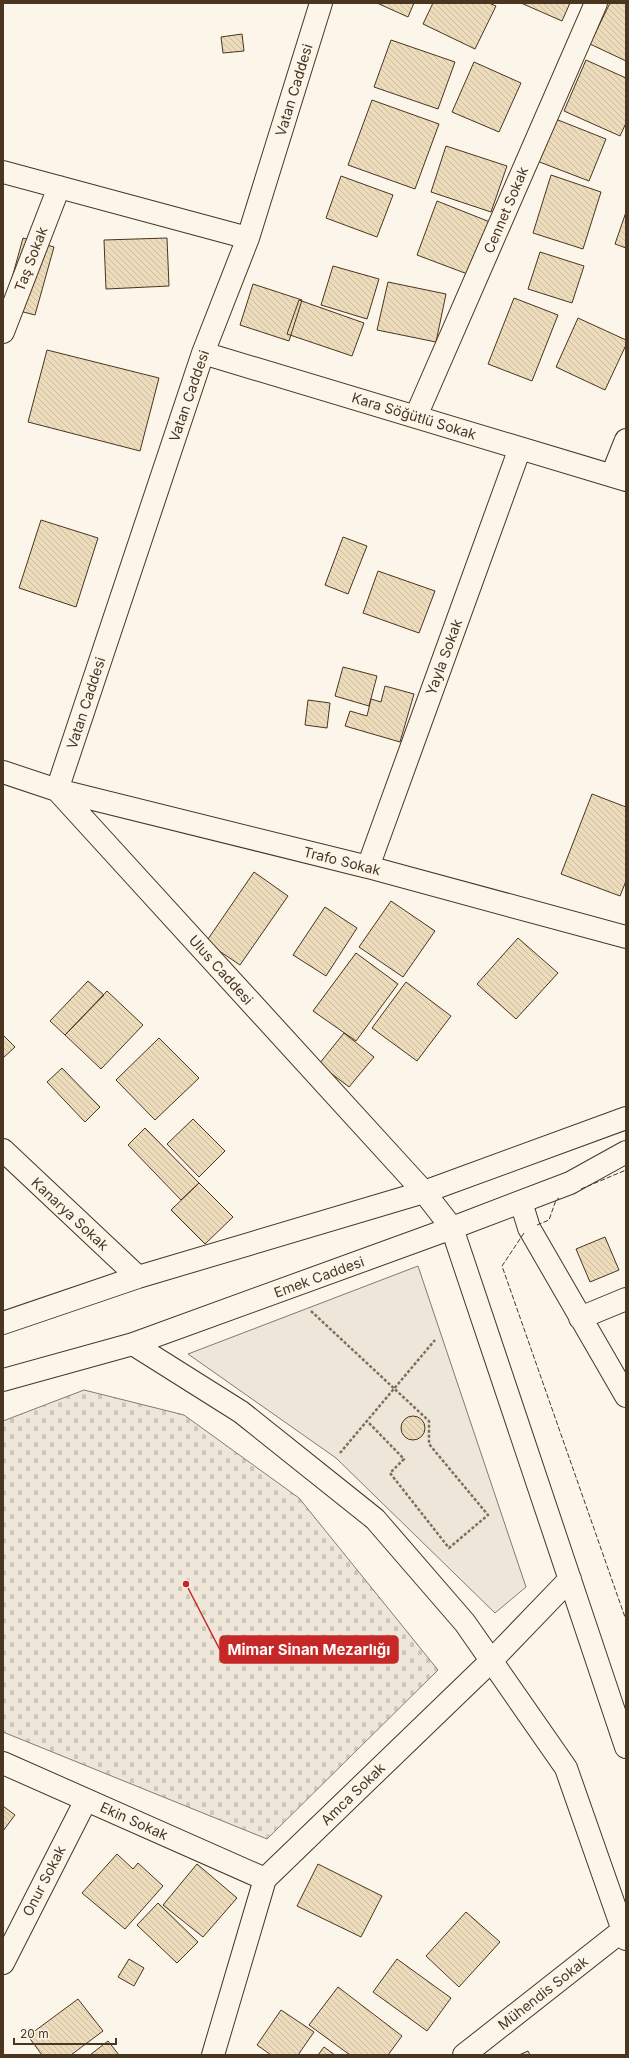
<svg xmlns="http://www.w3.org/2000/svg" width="629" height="2058" viewBox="0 0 629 2058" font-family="Inter,sans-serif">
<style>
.cemetery{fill:url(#cemetery-stones);stroke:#887966}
.park{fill:#ede6d9;stroke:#887966}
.building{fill:url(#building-back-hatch);stroke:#4a3520}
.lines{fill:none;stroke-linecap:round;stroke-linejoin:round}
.minor-casing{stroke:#4a3520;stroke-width:24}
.path{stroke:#7f6f5c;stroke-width:2.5;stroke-dasharray:3 2;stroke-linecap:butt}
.minor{stroke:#fbf6e9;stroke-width:22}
.fence{stroke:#4a3520;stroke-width:1;stroke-dasharray:5 2;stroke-linecap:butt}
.labels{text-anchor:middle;stroke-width:3;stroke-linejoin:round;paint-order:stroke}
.street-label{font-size:14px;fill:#4a3520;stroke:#fbf6e9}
.leader{fill:none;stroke:#c62828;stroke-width:1.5}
.callout-dot{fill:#c62828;stroke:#fbf6e9;stroke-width:1.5}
.callout{fill:#c62828;stroke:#c62828;stroke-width:1.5}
.callout-label{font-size:15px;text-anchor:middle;font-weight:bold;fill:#fff}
</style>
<defs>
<pattern id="cemetery-stones" width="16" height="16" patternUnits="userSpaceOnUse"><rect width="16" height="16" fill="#ede6d9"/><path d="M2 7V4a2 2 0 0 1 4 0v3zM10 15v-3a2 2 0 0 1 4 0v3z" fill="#cdc6ba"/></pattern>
<pattern id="building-back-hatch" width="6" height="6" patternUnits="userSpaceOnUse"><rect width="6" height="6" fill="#ecdcbc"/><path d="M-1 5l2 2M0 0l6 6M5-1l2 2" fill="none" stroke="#ccbda1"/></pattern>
</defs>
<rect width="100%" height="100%" fill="#fbf6e9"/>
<path class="cemetery" d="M84,1390l100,25 115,83 139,172 -171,169 -264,-107v-311z"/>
<path class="park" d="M418,1266l108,321 -31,26 -159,-155 -148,-104z"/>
<path class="building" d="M377,3h37l-6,14z
M433,3h56l7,3 -21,43 -52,-25z
M521,3h49l-8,18z
M610,3h16v58l-36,-17z
M242,34l2,17 -21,2 -2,-16z
M391,40l64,22 -17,47 -64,-22z
M586,60l40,18v45l-6,13 -56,-25z
M474,62l47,21 -22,49 -47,-20z
M372,100l67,24 -24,65 -67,-24z
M553,118l53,21 -17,42 -52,-20z
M446,146l61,20 -16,46 -60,-20z
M551,175l50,17 -18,57 -50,-16z
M341,176l52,19 -16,42 -51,-19z
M437,201l53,21 -20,53 -53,-20z
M626,212v36l-11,-4z
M23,238l31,9 -19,68 -31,-8z
M167,238l2,48 -63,3 -2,-49z
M540,252l44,14 -12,37 -44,-14z
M333,266l46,13 -12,40 -46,-14z
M388,282l58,12 -10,48 -59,-12z
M253,284l49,16 -13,41 -49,-16z
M514,298l44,17 -26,66 -44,-17z
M299,300l65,23 -12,33 -65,-22z
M578,318l48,22v5l-21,45 -49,-23z
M47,350l112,28 -19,73 -112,-29z
M41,520l57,18 -22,69 -57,-19z
M343,537l24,9 -19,48 -23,-9z
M378,571l57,20 -16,42 -56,-20z
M343,667l34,9 -8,30 -34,-10z
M385,686l29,8 -14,48 -55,-16 5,-15 17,5 4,-17 10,3z
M308,700l22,3 -3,25 -22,-3z
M592,794l34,13v74l-6,15 -59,-22z
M254,872l34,24 -48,69 -34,-23z
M391,901l44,30 -32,46 -44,-30z
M325,907l32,21 -31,48 -33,-21z
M518,938l40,35 -42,46 -39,-35z
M356,953l42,31 -42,57 -43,-30z
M88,981l16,14 -39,40 -15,-14z
M406,982l45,34 -34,45 -45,-33z
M107,991l36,34 -42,44 -36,-34z
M344,1033l30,24 -25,30 -30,-23z
M3,1035l12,12 -12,11z
M159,1038l40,40 -44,42 -39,-40z
M62,1068l38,39 -15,15 -38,-40z
M193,1119l32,32 -26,26 -32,-33z
M145,1128l54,55 -18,17 -53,-55z
M199,1183l34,34 -28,27 -34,-34z
M605,1237l14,33 -29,12 -14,-33z
M401 1428a12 12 0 1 1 24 0a12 12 0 1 1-24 0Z
M3,1806l12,9 -12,16z
M117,1854l16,15 5,-6 25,23 -38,43 -43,-36z
M197,1864l40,34 -34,39 -40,-32z
M318,1864l64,32 -21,41 -64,-31z
M158,1903l40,39 -21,21 -40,-38z
M466,1912l34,30 -41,45 -33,-31z
M129,1959l15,9 -10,18 -16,-9z
M397,1959l54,39 -24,33 -54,-39z
M338,1987l64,49 -14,19h-38l-41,-30z
M78,1999l25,32 -32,24h-29l-14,-19z
M281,2010l33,22 -16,23h-27l-14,-10z
M108,2041l11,14h-29z
M324,2047l11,8h-17z
M528,2051l2,4h-11z"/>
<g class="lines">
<defs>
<path id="minor" d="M321,3l-73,235 -45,115 -146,437 311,77 258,70
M3,172l245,66
M3,332l56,-145
M203,353l423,127
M416,416l180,-413
M612,475l14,-35
M3,772l54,18 367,402 28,36 174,519
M368,867l152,-419
M3,1150l135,127
M521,1202l8,26 97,168
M580,1318l46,-19
M3,1323l135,-46 286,-85 202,-74
M133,1344l108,68 134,107 90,104 101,145 60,171
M3,1380l130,-36 319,-116 118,-45 56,-31
M3,1763l262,116
M3,1963l83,-163
M213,2055l52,-176 226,-218 79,-82
M464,2055l159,-125"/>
</defs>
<use href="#minor" class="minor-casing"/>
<path class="path" d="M311,1311l118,110v23l59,71 -39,33 -59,-75 14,-14 -37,-38
M340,1453l95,-113"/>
<use href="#minor" class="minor"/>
<path class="fence" d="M581,1189l45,-19
M537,1225l12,-5 7,-20 3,-2
M524,1233l-22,33 124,354"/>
</g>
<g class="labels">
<g class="street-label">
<text transform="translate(294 90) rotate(-73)" y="5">Vatan Caddesi</text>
<text transform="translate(506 210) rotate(-67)" y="5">Cennet Sokak</text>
<text transform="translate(31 259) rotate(-69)" y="5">Taş Sokak</text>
<text transform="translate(189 396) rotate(-71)" y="5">Vatan Caddesi</text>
<text transform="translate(414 416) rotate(17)" y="5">Kara Söğütlü Sokak</text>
<text transform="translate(444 657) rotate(-70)" y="5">Yayla Sokak</text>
<text transform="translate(86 703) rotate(-72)" y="5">Vatan Caddesi</text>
<text transform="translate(342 861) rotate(14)" y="5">Trafo Sokak</text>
<text transform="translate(221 970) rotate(48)" y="5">Ulus Caddesi</text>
<text transform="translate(70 1214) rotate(43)" y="5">Kanarya Sokak</text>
<text transform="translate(319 1277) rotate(-20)" y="5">Emek Caddesi</text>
<text transform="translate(353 1794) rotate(-44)" y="5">Amca Sokak</text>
<text transform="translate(134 1821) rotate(24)" y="5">Ekin Sokak</text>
<text transform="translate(44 1881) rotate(-63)" y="5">Onur Sokak</text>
<text transform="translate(543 1993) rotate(-38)" y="5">Mühendis Sokak</text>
</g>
</g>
<path class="leader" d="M186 1584L220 1650"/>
<circle class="callout-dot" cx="186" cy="1584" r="4"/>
<rect class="callout" x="220" y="1636" width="178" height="27" rx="4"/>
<g class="callout-label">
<text x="309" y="1655">Mimar Sinan Mezarlığı</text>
</g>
<rect width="629" height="2058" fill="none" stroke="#4a3520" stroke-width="8"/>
<path d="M14 2038v6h102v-6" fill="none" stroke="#4a3520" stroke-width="2"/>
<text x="20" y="2038" font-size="12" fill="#4a3520" stroke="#fbf6e9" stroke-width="3" paint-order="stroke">20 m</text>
</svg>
